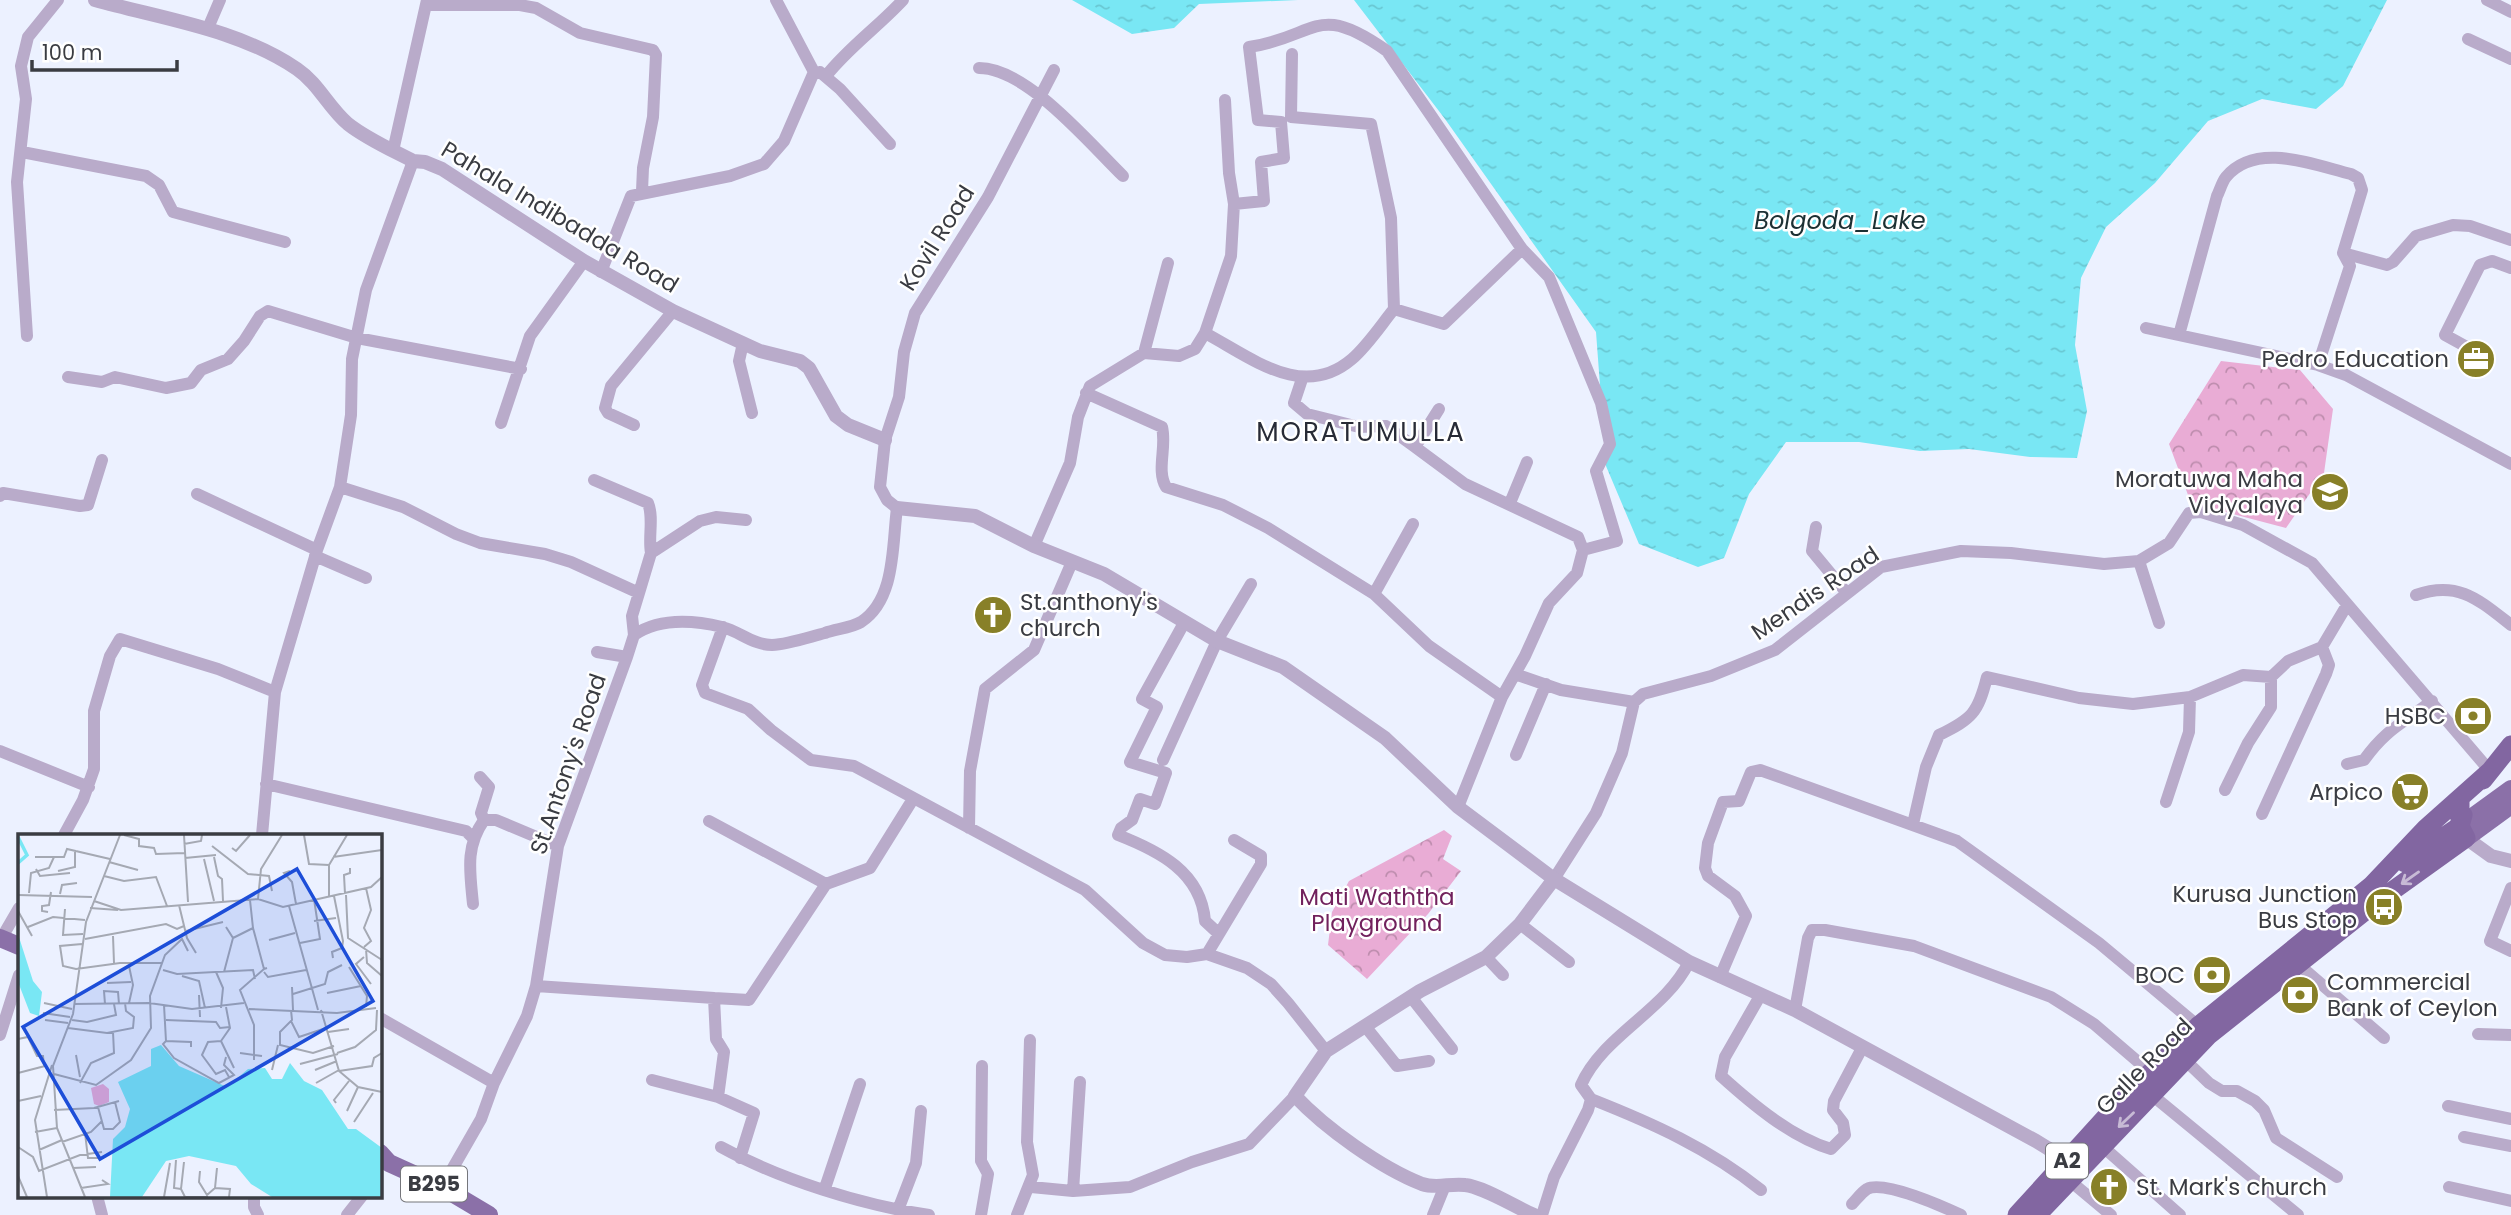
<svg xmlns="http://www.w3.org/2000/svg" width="2511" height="1215" viewBox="0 0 2511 1215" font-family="Poppins,sans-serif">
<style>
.park{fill:url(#park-crowns)}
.water{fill:url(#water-ripples)}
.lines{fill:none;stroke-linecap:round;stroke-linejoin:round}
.minor{stroke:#b9abca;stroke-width:12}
.tertiary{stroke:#b9abca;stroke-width:14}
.primary{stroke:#8b70a8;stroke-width:18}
.trunk{stroke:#8266a1;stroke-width:19}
.oneway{stroke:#c7bad5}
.labels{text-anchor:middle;stroke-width:5;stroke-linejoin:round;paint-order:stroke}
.shield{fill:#fff;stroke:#75767b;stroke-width:2}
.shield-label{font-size:21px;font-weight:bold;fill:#3a3c42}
.street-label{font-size:23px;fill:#3a3c42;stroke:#fff}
.poi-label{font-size:23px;fill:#3a3c42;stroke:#fff;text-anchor:end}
.park-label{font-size:23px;fill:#71215d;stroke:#fff}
.water-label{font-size:24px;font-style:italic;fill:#1c3033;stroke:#fff}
.quarter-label{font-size:26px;letter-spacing:2px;fill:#282b36;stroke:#fff}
.inset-river{fill:none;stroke:#79e7f4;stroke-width:3.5}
.inset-road{fill:none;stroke:#a5a9b3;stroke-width:2}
.view{fill:#1d4ed8;fill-opacity:0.15;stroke:#1d4ed8;stroke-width:3.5}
.inset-edge{fill:none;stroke:#3a3c42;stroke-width:3.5}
</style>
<defs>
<pattern id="park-crowns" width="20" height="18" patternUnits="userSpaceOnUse" patternTransform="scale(1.75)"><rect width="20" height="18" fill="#e9acd5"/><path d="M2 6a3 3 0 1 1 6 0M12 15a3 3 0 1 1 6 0" fill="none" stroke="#be8dae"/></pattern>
<pattern id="water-ripples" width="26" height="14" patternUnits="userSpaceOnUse" patternTransform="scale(1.75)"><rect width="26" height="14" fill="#79e7f4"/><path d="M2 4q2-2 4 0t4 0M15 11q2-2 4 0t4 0" fill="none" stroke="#69c7d2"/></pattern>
</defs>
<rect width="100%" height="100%" fill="#ecf1ff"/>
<path class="park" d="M2221,361l79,9 33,39 -9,64 -38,55 -95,-25 -22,-59z
M1444,830l8,6 -9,23 18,12 -33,43 -61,65 -39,-34 4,-33 17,-31z"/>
<path class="water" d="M1072,0h226l-99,4 -25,24 -42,6z
M1354,0h1033l-44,86 -27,23 -54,-10 -54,22 -53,62 -49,44 -25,51 -6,67 12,66 -10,47 -47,-1 -61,-8 -49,2 -61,-9h-73l-37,52 -25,64 -26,9 -59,-23 -33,-78 -10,-134 -151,-213z"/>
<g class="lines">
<path class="minor" d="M2487,0l24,12
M426,5h94l16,3 44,25 73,17 3,5 -3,62 -10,51 -1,23
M208,28l12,-28
M2468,39l43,20
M979,68c48,0 110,75 144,108
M820,72l20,17 50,55
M826,76c23,-29 52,-49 77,-76
M393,151l34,-151
M22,152l124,24 13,9 14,27 112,30
M1234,204l30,-3 -3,-39 23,-4 -3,-36 -23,-2 -9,-73c69,-10 66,-47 138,4l135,198 27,28 52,126 9,41 -14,27 21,70 -34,9
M2343,253l44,12 6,-3 23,-26 37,-11 17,1 41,14
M601,272l30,-76 99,-20 34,-12 20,-23 30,-69 -38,-72
M1394,309l50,15 78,-75
M2146,328l172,37 28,10 165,89
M1205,333c47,25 98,68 147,26 16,-14 29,-34 42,-50l-3,-91 -20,-94 -80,-7 1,-63
M2179,335l38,-139c3,-6 5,-14 9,-19 30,-36 88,-12 125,-3l7,4 4,12 -19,63 7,13 -32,99
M27,336l-10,-154 9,-83 -5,-33 7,-29 30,-37
M743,343l-4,18 13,52
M1144,353l24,-90
M2485,357l-40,-22 35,-70 12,-4 19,7
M68,377l34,5 13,-5 51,11 25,-5 10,-13 27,-11 16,-18 16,-25 8,-5 89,27 164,31
M1302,379l-8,24 13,11 52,13 27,-1 29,21
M1086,393l76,34c5,20 -6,43 4,60l57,18 45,23 106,66 55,52 73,51
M1439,409l-24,38 50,37 113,53 5,13 -6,23 -28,30 -24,53 -23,41 -44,110
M501,423l29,-87 54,-75
M634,425l-26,-12 -3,-5 6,-22 62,-75
M594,480l54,23c6,15 0,34 3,50
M340,487l63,20 53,27 24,9 65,11 26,8 68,31 -7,23 2,19
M197,494l120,56
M0,496l3,-3 77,13 8,-1 14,-45
M1510,503l17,-41
M1816,527l-4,24 34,41
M1034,546l36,-83 8,-46 12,-31 54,-33 35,3 16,-7 10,-16 26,-77 3,-52 -5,-31 -4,-73
M315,556l51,22
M2139,561l20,62
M639,593l12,-40 49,-32 16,-4 30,3
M1374,594l39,-70
M2416,595c42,-15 63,5 95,30
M1184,623l-42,76 15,8 -27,55 36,11 -11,31 -15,-5 -8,21 -11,8 -3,7c41,16 83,37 87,86l14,13
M723,627l-21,58 3,8 43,16 23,21 40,30 43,6 231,124 58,53 22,12 22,2 20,-3 40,14 24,16 17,19 38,48
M627,657l7,-22c25,-17 59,-15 88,-8 17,4 31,18 50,18 17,-1 37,-8 53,-12 11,-4 26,-5 36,-11 35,-23 31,-77 36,-114l-10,-8 -7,-13 5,-47 14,-43 5,-45 11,-39 73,-116 66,-127
M1515,674l46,16 73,12
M0,751l89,36
M1516,755l30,-71
M1163,760l54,-119 34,-57
M2347,764l17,-4c22,-31 39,-37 68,-59
M266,784l200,47 6,6
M2225,790l23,-47 23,-36v-30
M2166,802l23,-70 1,-35
M2262,814l64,-140 3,-9 -7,-18
M484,820h12l62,26
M709,821l117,63
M1913,824l13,-57 13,-32c33,-16 39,-22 48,-58l92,21 54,6 57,-7 53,-22 28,2 17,-16 34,-14 25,-42
M969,828l1,-57 15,-82 49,-39 38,-88
M64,835l19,-35 11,-31v-58l16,-55 10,-17 98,30 57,23
M262,835l13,-143 42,-142 23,-63 11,-72 1,-56 14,-69 47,-129
M1554,879l42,-66 26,-60 12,-51 9,-8 68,-18 64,-26 106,-83 80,-16 50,2 93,11 35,-3 30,-18 20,-30 12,-1 42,13 69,38 178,208
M2511,888l-21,53 21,10
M473,904c-3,-32 -8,-57 11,-84l-3,-7 8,-26 -9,-10
M1520,924l49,38
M1,939l18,-31
M1207,954l54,-90v-8l-27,-16
M1486,957l17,18
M2298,964l86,74
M1720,977l26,-61 -11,-20 -27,-20 -3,-8 3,-25 15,-41 16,-1 12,-29 9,-2 197,71 142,102 104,87
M536,986l178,12
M1760,996l-35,61 -4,19c31,28 70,61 110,73l14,-14 -2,-12 -10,-13 1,-9 28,-53
M1411,997l41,52
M1795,1010l13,-72 4,-8h13l89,16 137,51 43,27 56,48
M380,1018l114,65
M1365,1026l32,40 32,-5
M2478,1034l33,1
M0,1035l19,-60
M2185,1060l24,23 13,8h15l18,10 9,9 12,28 61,39
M652,1080l66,17 36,16 -14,45
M1080,1082l-7,109 57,-4 62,-25 57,-18 46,-48
M2152,1095l146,120
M718,1097l6,-45 -8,-13 -2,-41 35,2 77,-116 44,-16 43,-69
M1591,1099c61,24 119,50 170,91
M2448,1106l63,13
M2464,1137l47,9
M2101,1145l79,70
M721,1147c60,33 141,58 208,68
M2069,1180l42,35
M442,1187l39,-68 13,-36 33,-67 9,-30 22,-140 69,-189 -30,-5
M1031,1187l42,4
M2449,1187l62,14
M825,1188l35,-104
M97,1196l5,19
M254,1196v11l4,8
M1852,1204c4,-4 10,-12 15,-15 17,-9 77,18 94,26
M898,1210l18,-47 5,-52
M347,1215l15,-19
M981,1215l7,-41 -7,-13 1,-95
M1017,1215l16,-40 -6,-33 3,-102
M1433,1215l11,-27
M1542,1215l12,-38 34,-67 3,-11 -10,-14c22,-50 84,-74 108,-123"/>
<path class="tertiary" d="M95,0c68,19 143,29 202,69 22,15 31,38 51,55 19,15 44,26 65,37l12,1 17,7 142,92 89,50 87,40 40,10 9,7 27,48 12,9 37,15
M897,508l78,8 59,30 70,28 113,67 66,26 102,71 73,69 96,72 135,83 106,48 241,131 13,8 17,22
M2466,838l25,18 20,5
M1534,1215c-19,-8 -50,-28 -69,-30 -15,-2 -28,4 -43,-1 -41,-16 -97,-56 -127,-88l31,-45 94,-60 66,-34 34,-33 34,-45"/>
<path class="primary" d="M2460,826l51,-37
M2466,838l45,-33
M0,938l19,8
M380,1153l9,10 53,24 47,28"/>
<path class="trunk" d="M2483,780l28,-35
M2405,863l55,-37 3,-11
M2017,1215l99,-109 82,-80 173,-140 55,-58 64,-57
M2037,1215l172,-180 165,-131 92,-66 -6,-12v-28"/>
</g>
<defs><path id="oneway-shaft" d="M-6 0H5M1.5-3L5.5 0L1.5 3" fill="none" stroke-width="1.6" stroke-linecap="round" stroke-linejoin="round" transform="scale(1.75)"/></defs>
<g class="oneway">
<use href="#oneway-shaft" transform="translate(2410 878) rotate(145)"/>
<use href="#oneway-shaft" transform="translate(2126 1120) rotate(136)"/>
</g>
<defs>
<symbol id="office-disc" viewBox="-11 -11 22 22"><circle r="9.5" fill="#888028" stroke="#fff"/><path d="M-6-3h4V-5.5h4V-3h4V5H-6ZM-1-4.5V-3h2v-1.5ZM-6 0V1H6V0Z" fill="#fff"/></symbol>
<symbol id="school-disc" viewBox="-11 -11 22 22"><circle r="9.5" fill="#888028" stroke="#fff"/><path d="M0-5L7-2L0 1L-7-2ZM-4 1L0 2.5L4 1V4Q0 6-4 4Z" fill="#fff"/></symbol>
<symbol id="church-disc" viewBox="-11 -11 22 22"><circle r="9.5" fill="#888028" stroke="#fff"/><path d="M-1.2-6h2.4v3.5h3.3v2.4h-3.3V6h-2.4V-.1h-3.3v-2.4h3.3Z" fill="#fff"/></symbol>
<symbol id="bank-disc" viewBox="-11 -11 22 22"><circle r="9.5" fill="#888028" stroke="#fff"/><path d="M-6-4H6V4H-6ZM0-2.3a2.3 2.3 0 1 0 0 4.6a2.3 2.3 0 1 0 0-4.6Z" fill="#fff"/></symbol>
<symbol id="supermarket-disc" viewBox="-11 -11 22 22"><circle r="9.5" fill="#888028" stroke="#fff"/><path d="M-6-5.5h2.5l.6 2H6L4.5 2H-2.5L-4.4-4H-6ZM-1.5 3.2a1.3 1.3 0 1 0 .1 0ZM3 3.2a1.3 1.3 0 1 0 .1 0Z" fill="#fff"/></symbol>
<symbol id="bus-disc" viewBox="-11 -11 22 22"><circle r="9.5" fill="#888028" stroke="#fff"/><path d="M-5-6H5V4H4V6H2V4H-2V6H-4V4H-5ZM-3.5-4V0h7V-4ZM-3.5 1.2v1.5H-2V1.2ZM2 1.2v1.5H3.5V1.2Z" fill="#fff"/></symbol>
</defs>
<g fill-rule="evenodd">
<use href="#office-disc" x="2454" y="337" width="44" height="44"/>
<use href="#school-disc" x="2308" y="470" width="44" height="44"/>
<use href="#church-disc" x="971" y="593" width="44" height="44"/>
<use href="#bank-disc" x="2451" y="694" width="44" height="44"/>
<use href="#supermarket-disc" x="2388" y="770" width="44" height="44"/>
<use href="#bus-disc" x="2362" y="885" width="44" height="44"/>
<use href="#bank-disc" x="2190" y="953" width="44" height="44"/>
<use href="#bank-disc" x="2278" y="973" width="44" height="44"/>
<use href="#church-disc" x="2087" y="1165" width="44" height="44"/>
</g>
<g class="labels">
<g class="shield">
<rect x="2046" y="1143.5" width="42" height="35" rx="5"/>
<rect x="401" y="1166.5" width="66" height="35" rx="5"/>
</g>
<g class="shield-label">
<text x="2067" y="1168">A2</text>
<text x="434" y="1191">B295</text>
</g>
<g class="street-label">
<text transform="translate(560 217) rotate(31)" y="8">Pahala Indibadda Road</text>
<text transform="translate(937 238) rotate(-58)" y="8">Kovil Road</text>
<text transform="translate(1815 593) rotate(-34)" y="8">Mendis Road</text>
<text transform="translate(568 764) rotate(-71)" y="8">St.Antony's Road</text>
<text transform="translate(2144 1066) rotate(-45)" y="8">Galle Road</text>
</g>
<g class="poi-label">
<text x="2449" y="367">Pedro Education</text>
<text x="2303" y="487">Moratuwa Maha<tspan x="2303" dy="26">Vidyalaya</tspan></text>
<text x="1020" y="610" text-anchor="start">St.anthony's<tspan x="1020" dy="26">church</tspan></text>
<text x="2446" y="724">HSBC</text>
<text x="2383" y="800">Arpico</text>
<text x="2357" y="902">Kurusa Junction<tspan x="2357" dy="26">Bus Stop</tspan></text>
<text x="2185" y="983">BOC</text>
<text x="2327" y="990" text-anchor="start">Commercial<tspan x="2327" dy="26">Bank of Ceylon</tspan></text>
<text x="2136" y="1195" text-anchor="start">St. Mark's church</text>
</g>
<g class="park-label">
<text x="1377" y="905">Mati Waththa<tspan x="1377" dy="26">Playground</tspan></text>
</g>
<g class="water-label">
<text x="1840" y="229">Bolgoda_Lake</text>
</g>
<g class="quarter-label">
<text x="1361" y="441">MORATUMULLA</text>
</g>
</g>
<g transform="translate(18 834)">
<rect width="364" height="364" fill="#ecf1ff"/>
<path d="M85,250l6,5v13l-10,4 -5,-2 -3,-16z" fill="#e9acd5"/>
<path d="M0,100l15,47 9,11 -3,24 -9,-3 -12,-31zM143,211l18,21 48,21 21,-18 17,-1 7,11h10l8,-16 14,18 18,9 26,39h8l26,19v49h-110l-21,-13 -15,-18 -47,-10 -23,5 -24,36h-32l3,-58 12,-12 5,-18 -12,-27 33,-16v-17z" fill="#79e7f4"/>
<path class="inset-river" d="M0,3l9,18 -9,8"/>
<path class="inset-road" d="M106,1l15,4v7l15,2 2,6 29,-1M166,1l4,67M286,1l5,29 20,1M166,10l17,-3 1,-6M194,12l36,28 21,2 3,15M214,14l4,3 14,-16M17,23h29l3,-8 43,10M196,23l4,19 4,3 1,22M315,23l49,-7M167,24l31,-3M186,25l10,42M91,28l29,8M18,35l4,7 30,-3M40,37l17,-4v-17M272,37l-6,2 8,9 4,22M86,42l20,5 32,-4 11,29M11,59l2,-20 18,-5 5,-11M42,60l2,-9 15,-2M327,60l-1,-19 6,-2v-5M0,61l74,2M328,61l2,43 34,22M311,62v-31l18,-30M240,65l3,-30 21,-34M232,66l3,28 11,41 3,-1M76,67l27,9 137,-11 25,8 88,-20 11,-10M161,71l8,33 9,15M271,72l29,104M72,74l28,2M47,75l-2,26 20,-1M0,77l14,25M30,78l-6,-1v-5l7,-1 2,-13M296,87l22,-3M10,93l25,-10 32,3M168,97l37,-9M95,102l1,27M215,104l20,-10M67,105l81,-15 11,5 7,-3M251,106l26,-7M282,109l20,-4 -6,-40M64,110l-22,2 3,20 13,3 44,-6h43M346,113l7,-6 -7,-13 7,-18 -5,-22M348,115l1,14 15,13M346,123l-8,7 15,20M315,124l-1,-6 10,-4 1,-7 -9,-45M331,133l18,29 -1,11M145,136l14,4 76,-4 2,9M198,138l7,16 -2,20M206,138l9,-34 -7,-11M246,138l4,5 38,-7M164,142l17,5 6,27M89,149l24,-1M274,153l1,23M309,159l34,-7M275,160l32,-10 3,-12 14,-7M181,161l1,22M26,169l28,6M111,169l4,-18 -4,-19M56,170l75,-1 43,6 52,-6M87,170l-1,-13 14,1 1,12M146,171l2,36 25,1v5M208,173l4,21 -9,13 13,27M231,175l88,4 39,-5M273,176l1,10 -12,12v13l33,8 21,-7M303,176l18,61 19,16 24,5M25,179l27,4M27,186l23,3M54,186l15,2 29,-7 -2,-11M148,186l50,2 4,6 10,-1M273,187l8,16 27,-9M50,194l39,5 26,-5 1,-11 -8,-6 -1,-8M310,198l21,-3M0,205l10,-2 9,19h6l1,10M148,207l-3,3 11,14 45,25 15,-8 -10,-10 2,-8M203,207l-13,1 -6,13 14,19 9,-4 4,7M222,219l22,3M319,219l18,-6 21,-17 1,-20M58,221l4,22M236,226v-35l-14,-35 24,-21M282,230l38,-10M254,236l6,-25M297,236l22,-9M321,237l33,-5 2,-8 8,-5M0,239l27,-7M36,240l42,11 35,-25 20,-32 -1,-32 15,-41 17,-16 6,12M62,249l11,-20 23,-10 -1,-21M298,249l23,-13M0,267l23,-5M318,269l-2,-3 15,-19M80,273l6,22h9l7,-7 -5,-20M36,276l40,-2 25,-7M329,277l11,-24M336,288l19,-29M17,298l22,-4M67,299l3,25h16M44,308l29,-10 11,-11M0,313l15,10 6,14 41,-16 22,-3M21,316l23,-10M158,326l-2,28 7,1M166,328l-3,27 4,8M55,334l23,-1M199,334l-2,20 15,1 -1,8M182,337l-1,11 8,13 8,-7M0,342l9,21M63,354l27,-4 -6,-4M29,363l-12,-77 17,-55M67,363l-28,-69 -4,-62 20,-52 13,-92 34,-87M146,363l6,-34M166,363h24"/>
<path class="view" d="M279,35l76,132 -273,158 -77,-132z"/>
<rect width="364" height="364" class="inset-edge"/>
</g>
<path d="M32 60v10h145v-10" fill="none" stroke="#3a3c42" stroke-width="3.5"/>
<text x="42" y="60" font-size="21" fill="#3a3c42" stroke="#ffffff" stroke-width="5" paint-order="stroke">100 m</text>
</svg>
